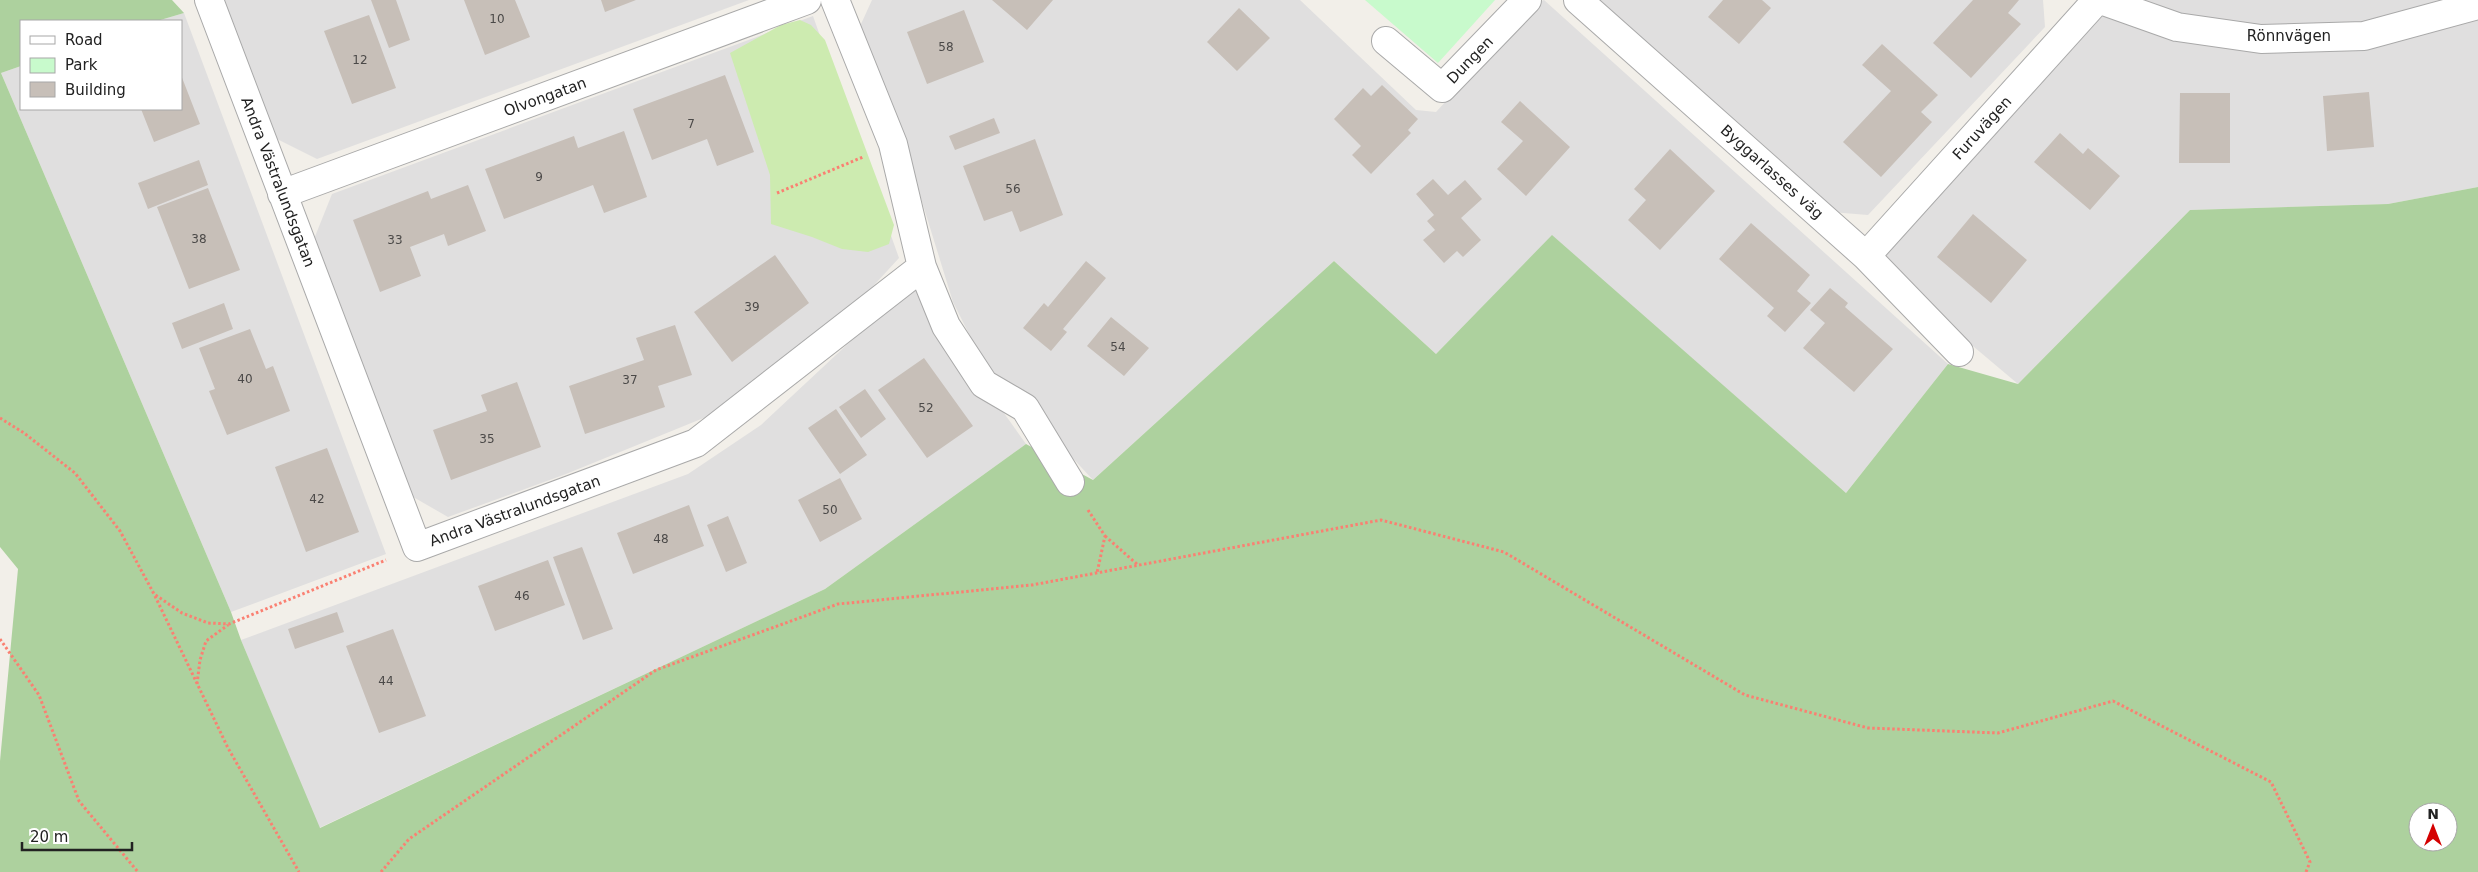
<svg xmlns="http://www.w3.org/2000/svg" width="2478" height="872" viewBox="0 0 2478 872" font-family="'DejaVu Sans',sans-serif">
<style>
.residential{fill:#e0dfdf}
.grass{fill:#cdebb0}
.forest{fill:#add19e;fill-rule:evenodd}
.park{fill:#c8facc}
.building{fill:#c7bfb8}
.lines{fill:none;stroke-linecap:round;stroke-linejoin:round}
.street-casing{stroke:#a9a9a9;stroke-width:30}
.path{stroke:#fa8072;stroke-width:3;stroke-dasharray:2.5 2.5;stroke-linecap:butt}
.street{stroke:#fff;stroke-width:28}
.labels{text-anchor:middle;stroke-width:4.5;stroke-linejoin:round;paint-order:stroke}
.number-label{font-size:12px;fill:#4b4948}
.street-label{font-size:15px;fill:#222;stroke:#fff}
</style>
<rect width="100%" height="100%" fill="#f2efe9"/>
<path class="residential" d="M220,0h529l-432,159 -48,-24z
M872,0h428l116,110 20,2 101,-109 7,-3 404,364 -102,129 -294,-257 -116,118 -102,-93 -241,219 -111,-120 -29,-58 -42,-136 -55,-131z
M1589,0h454l2,27 -177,188 -37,-3z
M2097,0h381v187l-90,17 -198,6 -172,174 -152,-128z
M184,13l202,541 -155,58 -230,-539 20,-7v43h160v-88h-24z
M813,16l86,242 -34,37 -159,122 -140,57 -118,43 -40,-23 -94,-255 18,-45z
M912,284l114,160 -201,145 -506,239 -78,-188 447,-166 73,-49z"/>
<path class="grass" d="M800,20l11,5 14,15 69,185 -5,19 -21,8 -26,-3 -30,-12 -41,-13 -1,-49 -40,-122 51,-28z"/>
<path class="forest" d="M0,0h172l12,13 -27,8h-136v45l-20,7 230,539 10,28 79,188 505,-239 201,-145 67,36 241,-219 102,93 116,-119 294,258 102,-129 70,20 172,-174 198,-6 90,-17v685h-2478v-111l18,-192 -18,-22zM2418,812h30v30h-30z"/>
<path class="park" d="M1365,0h130l-57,63z"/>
<path class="building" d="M371,0h25l14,40 -21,8z
M464,0h51l15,37 -45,18z
M601,0h35l-31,12z
M992,0h61l-26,30z
M1723,0h39l9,8 -32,36 -31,-27z
M1973,0h46l-11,13 13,11 -50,54 -38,-35z
M1239,8l31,30 -33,33 -30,-29z
M964,10l20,52 -57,22 -20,-52z
M369,15l27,73 -44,16 -28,-73z
M1882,44l56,51 -17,17 11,10 -51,55 -38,-35 48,-51 -29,-26z
M181,75l19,49 -46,18 -13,-33h40z
M725,75l29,77 -37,14 -10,-27 -55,21 -19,-51z
M1382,85l36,34 -10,11 3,3 -40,41 -19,-19 9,-9 -27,-27 29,-31 8,8z
M2369,92l5,55 -47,4 -4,-55z
M2180,93h50v70h-51z
M1520,101l50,46 -44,49 -29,-27 26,-28 -22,-19z
M994,118l6,15 -45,17 -6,-14z
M624,131l23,66 -43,16 -11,-28 -89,34 -19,-50 89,-33 4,12z
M2060,133l23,21 5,-6 32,28 -30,34 -56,-48z
M1035,139l28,76 -43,17 -8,-21 -28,10 -21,-55z
M1670,149l45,42 -55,59 -32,-30 18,-20 -12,-11z
M199,160l9,25 -60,24 -10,-26z
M1433,179l15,16 17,-15 17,19 -21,19 20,22 -18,17 -6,-6 -13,12 -21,-23 12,-10 -8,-9 7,-6 -18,-21z
M468,185l18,46 -38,15 -4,-12 -34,13 11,29 -41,16 -27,-72 75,-29 3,8z
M208,188l32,82 -51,19 -32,-82z
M1973,214l54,46 -36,43 -54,-46z
M1751,223l59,52 -13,16 14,12 -26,29 -18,-16 7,-8 -55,-49z
M775,255l34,48 -77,59 -38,-50z
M1086,261l20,17 -43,51 4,3 -16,19 -28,-23 21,-25 4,4z
M1830,288l18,15 -3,4 48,42 -39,43 -51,-44 22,-25 -15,-13z
M224,303l9,26 -51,20 -10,-26z
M1111,317l38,31 -25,28 -37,-30z
M675,325l17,50 -34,11 7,21 -80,27 -16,-48 75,-26 -8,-22z
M250,329l16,40 7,-3 17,45 -63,24 -18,-44 6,-2 -16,-41z
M924,358l49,68 -46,32 -49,-68z
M517,382l24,65 -90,33 -18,-50 54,-19 -6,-16z
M865,389l21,30 -25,19 -22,-31z
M836,409l31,46 -27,19 -32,-46z
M327,448l32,84 -53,20 -31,-85z
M840,478l22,41 -42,23 -22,-42z
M689,505l15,41 -71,28 -16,-41z
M728,516l19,47 -21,9 -19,-47z
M582,547l31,82 -30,11 -30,-83z
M548,560l17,45 -70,26 -17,-45z
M337,612l7,20 -49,17 -7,-20z
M393,629l33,87 -47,17 -33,-87z"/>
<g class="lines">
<defs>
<path id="street" d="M209,0l208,547 279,-104 226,-176 -29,-123 -58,-144
M1578,0l288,256 93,96
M2101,0l76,27 84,12 103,-3 114,-31
M1386,41l56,47 85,-88
M282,194l525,-194
M1866,256l231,-256
M922,267l24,59 38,58 41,24 45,74"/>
</defs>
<use href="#street" class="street-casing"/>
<path class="path" d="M777,193l86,-36
M0,418l24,15 51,40 45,58 34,63 28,19 26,10 21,1 157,-64
M1088,510l17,26 -8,37
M1105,536l33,29
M155,596l73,152 71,124
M0,639l39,56 40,106 59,71
M197,684l3,-24 6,-19 22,-16
M381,872l28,-33 247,-169 182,-66 194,-19 349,-65 123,32 241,143 123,33 130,5 115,-32 158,81 39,80 -4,10"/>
<use href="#street" class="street"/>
</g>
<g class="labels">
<g class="number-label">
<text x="497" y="23">10</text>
<text x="946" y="51">58</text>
<text x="360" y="64">12</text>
<text x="691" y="128">7</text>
<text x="539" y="181">9</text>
<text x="1013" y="193">56</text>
<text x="199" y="243">38</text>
<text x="395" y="244">33</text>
<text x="752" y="311">39</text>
<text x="1118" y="351">54</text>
<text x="245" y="383">40</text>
<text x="630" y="384">37</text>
<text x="926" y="412">52</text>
<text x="487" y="443">35</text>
<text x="317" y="503">42</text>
<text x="830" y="514">50</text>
<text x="661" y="543">48</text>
<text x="522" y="600">46</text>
<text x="386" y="685">44</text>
</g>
<g class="street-label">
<text x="2289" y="41">Rönnvägen</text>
<text transform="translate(1470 60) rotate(-46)" y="5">Dungen</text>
<text transform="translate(545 97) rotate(-20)" y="5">Olvongatan</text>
<text transform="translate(1982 128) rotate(-48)" y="5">Furuvägen</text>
<text transform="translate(1772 172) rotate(42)" y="5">Byggarlasses väg</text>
<text transform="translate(278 182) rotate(69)" y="5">Andra Västralundsgatan</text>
<text transform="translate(515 511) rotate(-20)" y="5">Andra Västralundsgatan</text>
</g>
</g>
<rect x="20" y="20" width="162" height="90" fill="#ffffff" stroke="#a7a7a7"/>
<rect x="30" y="36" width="25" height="8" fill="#ffffff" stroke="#a7a7a7"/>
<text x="65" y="45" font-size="15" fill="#222222">Road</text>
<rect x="30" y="58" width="25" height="15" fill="#c8facc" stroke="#a7a7a7"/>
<text x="65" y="70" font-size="15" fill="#222222">Park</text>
<rect x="30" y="82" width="25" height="15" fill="#c7bfb8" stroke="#a7a7a7"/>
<text x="65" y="95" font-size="15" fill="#222222">Building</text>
<g transform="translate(2433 827)"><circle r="24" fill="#ffffff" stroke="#a7a7a7"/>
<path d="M0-4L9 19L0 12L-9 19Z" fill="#d40000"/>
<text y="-8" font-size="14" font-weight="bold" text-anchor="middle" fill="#222222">N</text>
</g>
<path d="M22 842v8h110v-8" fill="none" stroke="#222222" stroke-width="2.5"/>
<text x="30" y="842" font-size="15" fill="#222222" stroke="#ffffff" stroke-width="4" paint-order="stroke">20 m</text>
</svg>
